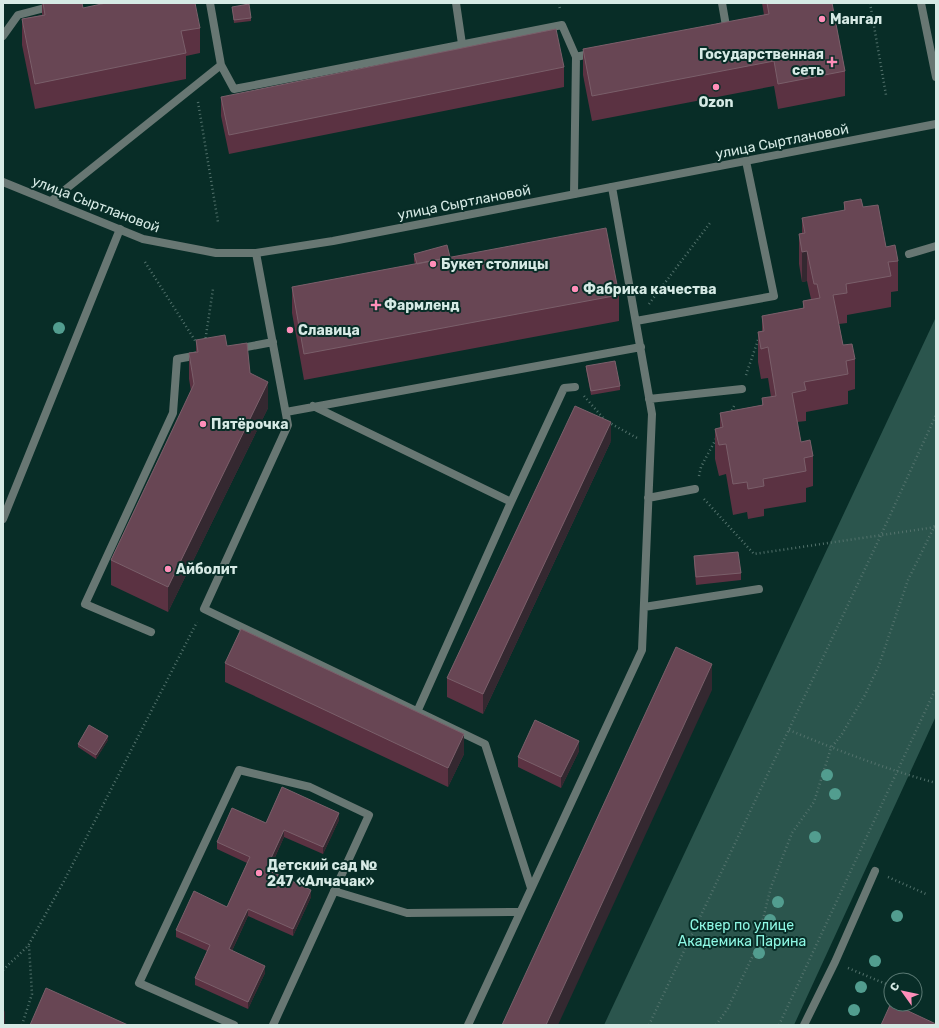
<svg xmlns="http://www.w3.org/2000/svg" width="939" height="1028" viewBox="0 0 939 1028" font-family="Rubik,sans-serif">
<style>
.green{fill:#2b554d}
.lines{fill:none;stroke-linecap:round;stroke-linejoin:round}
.path{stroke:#53726c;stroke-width:2.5;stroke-dasharray:1 3;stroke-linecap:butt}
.lane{stroke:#687773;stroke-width:8}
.street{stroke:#687773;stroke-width:8}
.tree{fill:#529d8f}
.wall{fill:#5b3242}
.shaded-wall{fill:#342830}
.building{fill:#684654;stroke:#7a5f6a}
.poi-dot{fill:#ff8eb9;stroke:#082d27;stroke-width:1.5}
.labels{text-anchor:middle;stroke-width:4;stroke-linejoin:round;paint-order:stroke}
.poi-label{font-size:14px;font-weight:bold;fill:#d6eae5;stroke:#082d27;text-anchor:start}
.street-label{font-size:14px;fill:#d6eae5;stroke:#082d27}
.park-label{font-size:14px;fill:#8ef8e4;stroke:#082d27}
</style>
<rect width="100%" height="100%" fill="#082d27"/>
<path class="green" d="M936,317v399l-142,309h-190z"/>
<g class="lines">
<path class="path" d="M559,3l1,7
M870,3l16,92
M198,102l20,120
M145,262l51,80
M649,304l61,-81
M205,342l8,-53
M746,375l12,-35
M584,396l20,23
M730,414l5,-10
M608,422l29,16
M699,476l2,-9 16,-30
M704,499l50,55 182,-27
M789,730c48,20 96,39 147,53
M888,877l38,17
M848,968l38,16
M3,970l25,-24 36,-65 133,-259
M22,1025l10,-31 -3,-48
M649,1025l232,-490 55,-120
M716,1025l12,-17 27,-57 16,-64 21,-54 22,-31 17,-54 11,-14 23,-39 14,-30 29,-85 28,-57
M779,1025l157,-337"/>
<path class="lane" d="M456,3l6,41
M921,3l15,74
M719,27l7,-1 -4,-23
M3,36l15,-21 46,-12
M221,65l13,24 328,-64 14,32
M574,194l2,-137 17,-4
M51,201l170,-136 -11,-62
M256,253l32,172 -84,184 281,135 46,144
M909,254l27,-8
M636,321l138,-25 -28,-135
M236,349l37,-7
M649,399l93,-10
M313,406l198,96
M286,412l355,-65
M648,498l47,-9
M3,519l117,-290
M644,607l115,-18
M151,632l-66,-28 88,-191 4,-54 22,-4
M417,712l94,-210 53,-114 11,-1
M334,891l73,22 113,-1
M234,1025l-95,-42 100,-213 71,17 59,28 -96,210
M468,1025l174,-375 10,-236 -40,-227
M804,1025l31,-63 40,-91"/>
<path class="street" d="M3,182l140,57 73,14h40l77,-12 603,-117"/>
</g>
<g class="tree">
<circle cx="59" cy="328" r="6"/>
<circle cx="827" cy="775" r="6"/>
<circle cx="835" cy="794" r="6"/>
<circle cx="815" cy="837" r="6"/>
<circle cx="778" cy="902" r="6"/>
<circle cx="897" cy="916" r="6"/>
<circle cx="770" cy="920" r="6"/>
<circle cx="766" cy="942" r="6"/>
<circle cx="759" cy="953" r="6"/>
<circle cx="875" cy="961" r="6"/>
<circle cx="861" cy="987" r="6"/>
<circle cx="854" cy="1010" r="6"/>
</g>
<path class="wall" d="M42,3h40l1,5 117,20v25l-14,3v23l-151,30 -13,-64v-26l20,-4z
M762,3h70l13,68v25l-67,13 -4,-23 -182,35 -9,-46v-26l181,-34z
M232,7l19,11v3l-17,2z
M564,67v20l-335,67 -8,-38v-19z
M844,202l19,5 23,40 12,14v30l-7,1v15l-44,8v8l-8,1 4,21 12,14v30l-7,2v13l-42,8v9l-9,1 4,20 12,14v30l-7,2v14l-42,7v7l-16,3 -1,-7 -14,3 -7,-41 -7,2 -4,-17v-30l5,-1v-15l42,-8v-7l9,-1 -3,-19 -7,1 -3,-17v-30l4,-1v-15l41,-8v-7l8,-2 -4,-18 -5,1 -3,-18v-30l3,-1v-15l42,-7z
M414,254l36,3 169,38v26l-315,59 -12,-67v-26l123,-23 -1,-3z
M196,340l31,6 23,27 18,35 -100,204 -57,-27v-25l80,-169 -2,-12v-26h7z
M586,366l34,20v4l-29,5 -5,-26z
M611,441l-128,273 -36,-17v-19z
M694,556l47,17v7l-45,5 -2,-22z
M225,663l239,91 -16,33 -223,-105z
M108,740l-12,19 -18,-12v-3z
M579,751l-18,37 -43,-21v-10z
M339,820l-16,34 -39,-17 -15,34 42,26 -18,39 -45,-20 -16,35 33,22 -17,36 -53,-24v-7l12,-27 -31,-14v-7l51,-23 20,-44 -30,-14v-7l49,-19z"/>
<path class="shaded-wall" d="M807,251v30l-5,1v-30z
M268,382v26l-100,204v-25z
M611,422v19l-128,273v-20z
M712,664v26l-154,335h-12z
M464,734v20l-16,33v-19z
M108,736v4l-12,19v-4z
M579,741v10l-18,37v-11z
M339,813v7l-16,34v-7z
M284,830v7l-18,40v-8z
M311,890v7l-18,39v-7z
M248,909v7l-19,41v-8z
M265,966v7l-17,36v-7z
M5,1010v15h-2v-11z"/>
<path class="building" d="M43,3h39l1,5 23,-5h89l5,25 -19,3 5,22 -151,31 -13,-65 23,-4z
M767,3h65l13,68 -67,13 -4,-23 -182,35 -9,-47 186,-35z
M249,4l2,14 -17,2 -2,-13z
M556,29l8,38 -335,68 -8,-38z
M861,199l2,8 15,-2 8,42 9,-2 3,16 -10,1 3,14 -45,8 1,9 -14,2 10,50 9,-1 3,15 -9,2 2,13 -44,8 2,8 -14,3 9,49 9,-2 3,16 -9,2 2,13 -43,8 1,7 -16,3 -1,-7 -14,2 -7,-40 -7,1 -4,-16 8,-2 -3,-14 43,-8 -1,-7 14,-2 -8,-49 -7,2 -3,-17 6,-1 -2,-15 42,-8 -1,-7 17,-3 -3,-14h-3l-7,-33 -5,1 -3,-18 6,-1 -3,-15 43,-8 -1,-8z
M606,228l13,67 -315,59 -12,-67z
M447,245l3,12 -33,7 -3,-10z
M225,335l2,11 20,-3 3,30 18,9 -100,205 -57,-27 83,-176 -5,-31 9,-1 -2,-12z
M615,361l5,25 -29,5 -5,-25z
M575,406l36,16 -128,272 -36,-16z
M738,552l3,21 -45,4 -2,-21z
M241,629l223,105 -16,34 -223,-105z
M676,647l36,17 -166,361h-44z
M535,720l44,21 -18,36 -43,-20z
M89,725l19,11 -12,19 -18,-11z
M282,787l57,26 -16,34 -39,-17 -18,39 45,21 -18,39 -45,-20 -19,40 36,17 -17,36 -53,-24 15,-33 -34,-15 18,-39 33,16 23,-50 -33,-15 15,-34 34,15z
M46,988l82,37h-98z
M891,1003l45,21v1h-55z"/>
<g class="poi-dot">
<circle cx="822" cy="19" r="4"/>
<path d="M830 56h4v4h4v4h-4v4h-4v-4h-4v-4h4z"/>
<circle cx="716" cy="87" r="4"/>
<circle cx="433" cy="264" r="4"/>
<circle cx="575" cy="289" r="4"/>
<path d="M374 299h4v4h4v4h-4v4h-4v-4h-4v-4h4z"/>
<circle cx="290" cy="330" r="4"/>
<circle cx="203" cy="424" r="4"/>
<circle cx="168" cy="569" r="4"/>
<circle cx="259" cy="873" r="4"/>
</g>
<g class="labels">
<g class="poi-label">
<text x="830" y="24">Мангал</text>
<text x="824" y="59" text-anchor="end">Государственная<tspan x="824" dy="16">сеть</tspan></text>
<text x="716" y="107" text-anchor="middle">Ozon</text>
<text x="441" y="269">Букет столицы</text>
<text x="583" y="294">Фабрика качества</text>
<text x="384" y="310">Фармленд</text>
<text x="298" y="335">Славица</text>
<text x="211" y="429">Пятёрочка</text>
<text x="176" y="574">Айболит</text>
<text x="267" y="870">Детский сад №<tspan x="267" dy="16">247 «Алчачак»</tspan></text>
</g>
<g class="street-label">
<text transform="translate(782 141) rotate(-11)" y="5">улица Сыртлановой</text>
<text transform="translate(464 202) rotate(-11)" y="5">улица Сыртлановой</text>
<text transform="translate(96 204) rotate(21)" y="5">улица Сыртлановой</text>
</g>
<g class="park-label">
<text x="742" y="930">Сквер по улице<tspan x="742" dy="16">Академика Парина</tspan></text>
</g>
</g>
<rect width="939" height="1028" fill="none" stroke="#d6eae5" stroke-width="8"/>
<g transform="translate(903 992) rotate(303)"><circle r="19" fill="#082d27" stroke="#5a7973"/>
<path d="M0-3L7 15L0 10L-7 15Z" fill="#ff8eb9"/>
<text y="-6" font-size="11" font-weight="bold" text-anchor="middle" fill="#d6eae5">С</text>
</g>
</svg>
